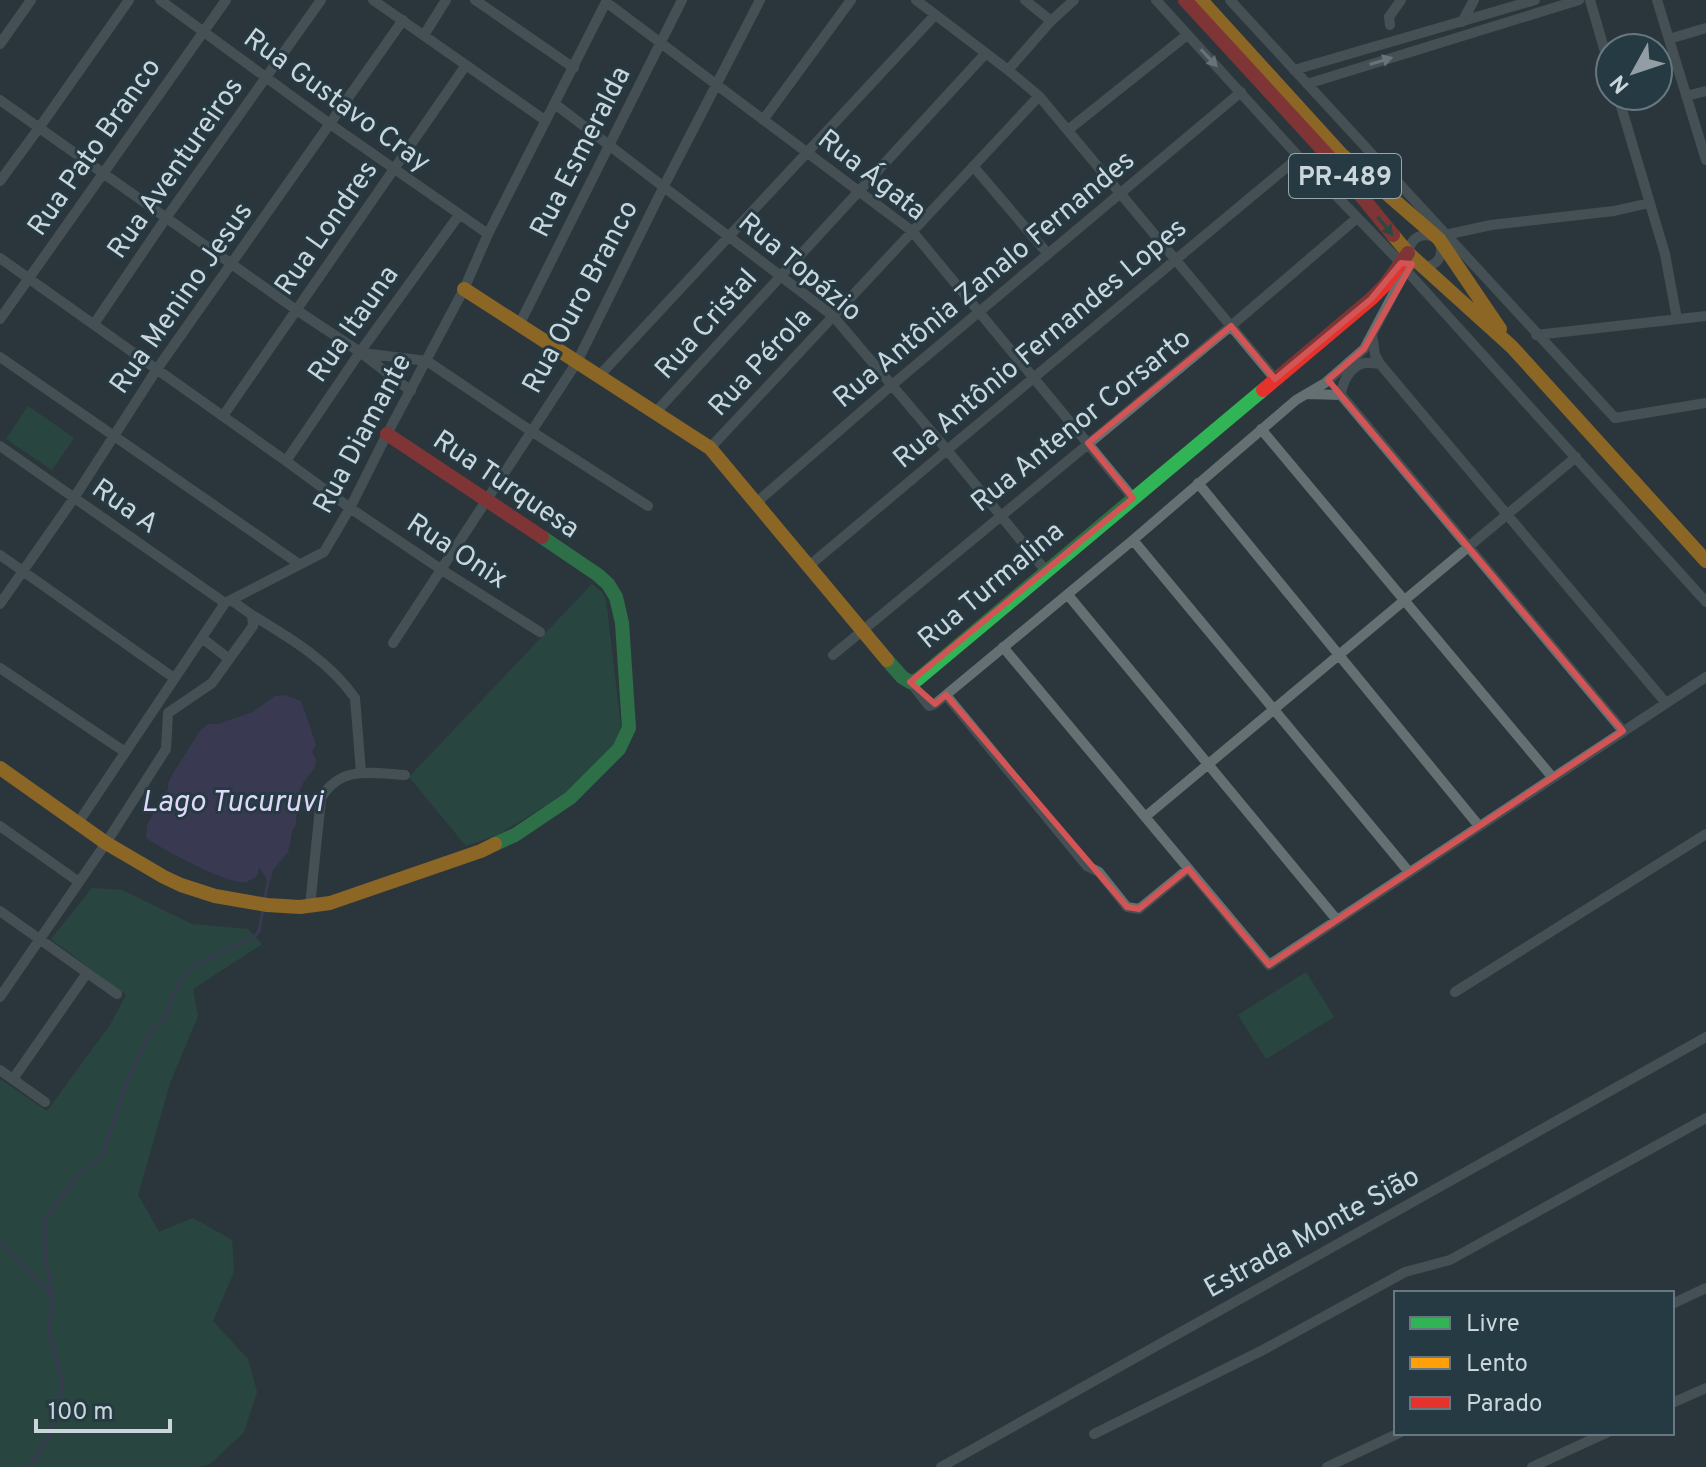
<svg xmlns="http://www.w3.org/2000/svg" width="1706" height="1467" viewBox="0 0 1706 1467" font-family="Overpass,sans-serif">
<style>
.green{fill:#255844}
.water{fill:#4a3e6d}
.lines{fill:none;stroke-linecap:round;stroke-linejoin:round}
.stream{stroke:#4a3e6d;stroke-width:3}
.street{stroke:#647071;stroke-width:10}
.fast{stroke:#30b455;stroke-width:14}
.slow{stroke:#ff9f0a;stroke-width:14}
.jam{stroke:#e5322d;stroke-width:14}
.oneway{fill:#b0bcc0}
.oneway2{fill:#295f48}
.marked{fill:none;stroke:#d35455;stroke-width:6;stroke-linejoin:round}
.labels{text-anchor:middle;stroke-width:6;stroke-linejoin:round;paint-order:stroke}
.shield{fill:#263a43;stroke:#99a7ad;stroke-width:2}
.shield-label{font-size:26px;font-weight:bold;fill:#cad6db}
.street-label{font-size:28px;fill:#cad6db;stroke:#263a43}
.water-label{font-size:30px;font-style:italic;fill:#dfd8f9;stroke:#263a43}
</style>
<rect width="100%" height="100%" fill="#2c373d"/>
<path class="green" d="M28,406l46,32 -22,32 -46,-31z
M592,584l11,9 3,7 15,128 -1,10 -4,8 -53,49 -64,39 -33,12 -57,-69z
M92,888l30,2 70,34 56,5 14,15 -69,45 5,27 -28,67 -32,112 21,37 34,-14 39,22 2,32 -21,49 35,38 9,33 -13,40 -34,32 -12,3h-198v-388l47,32 63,-86 16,-30 -75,-56z
M1306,972l28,45 -68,42 -28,-44z"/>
<path class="water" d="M284,695l17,6 15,44 -4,7 4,8 -1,7 -12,16 -6,14 -1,27 -4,7 -4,21 -15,18 -5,19 -2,-1 1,-9 -8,-12 -2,9c-1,0 -10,6 -11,6 -19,3 -83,-33 -100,-44l1,-12 14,-28 7,-8v-6l4,-9 28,-44 8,-7h10l35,-12 22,-16z"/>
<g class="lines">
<path class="stream" d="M264,902l3,-16
M0,1240l52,56
M30,1467l19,-31 14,-52 -14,-54 4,-33 -8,-41v-36l29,-40 29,-26 25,-75 25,-52 9,-6 7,-13 4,-14 10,-17 12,-12 60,-29 4,-5 4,-22"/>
<path class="street" d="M160,0l170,124 158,110
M373,0l173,121
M475,0l99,68
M916,0l92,70 31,26 236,283
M1025,0l26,21
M1156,0l143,157 102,106 6,1
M1230,0l385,418 91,-15
M1590,0l20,69
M1657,0l49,160
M606,2l306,229 221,267
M1462,22l12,-22
M1390,25l-1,-8 12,-17
M424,35l22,-35
M1669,39l37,-11
M0,44l31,-44
M1008,70l43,-49 23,-21
M1294,70l241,-70
M1307,84l272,-84
M1618,96l47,158 12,65
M1686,96l20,-5
M0,100l295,209 65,43 51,39
M555,104l278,212 114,134 99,121
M763,120l88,-120
M1068,130l119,-95
M973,166l75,88
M0,181l39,-53 90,-128
M0,258l286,203 64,47 92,62 98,62
M1423,267c14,-1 21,-10 17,-24
M1406,270l300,332
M0,319l226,-319
M520,323l162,-323
M94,324l72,-106 155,-218
M1372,335l3,20 5,9 286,339
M1536,335l170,-19
M362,353l65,8 104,70 117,75
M0,357l299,207
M1380,364c-5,0 -10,-2 -15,-1 -14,2 -23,19 -24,32l282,336
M599,376l336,-361
M1307,394l34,1
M655,413l331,-360
M223,416l243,-351
M1261,429l292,349
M0,446l225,157
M710,448l329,-352
M286,461l74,-109 99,-137
M1198,483l281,343
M757,502l135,-117 349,-293
M1133,540l276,332
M0,555l174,123
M810,565l137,-115 352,-293
M1068,595l269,325
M0,604l74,-106 83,-129 246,-349
M252,615c38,23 77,46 103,83l6,74
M202,638l27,21
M393,643l184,-281 87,-176 96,-186
M1003,647l266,318 437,-288
M833,655l398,-329 126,-108
M0,668l125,84
M910,682l19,24 6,-2 198,-164 163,-140 29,-17 39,-34 42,-79 6,-6 -4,-11c3,-17 15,-22 31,-14l6,-4 46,-10 123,-14 35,-8
M946,695l141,171 12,6 28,35 12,2 49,-40
M1145,817l431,-360
M78,823l147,-220 99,-51 26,-44 37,-74 77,-145 24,-55 119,-234
M0,826l79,56
M310,906l11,-108c20,-33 50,-25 84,-23
M0,911l117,83
M1455,992l251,-158
M0,997l106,-154 60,-94 2,-36 44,-30 41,-57 -1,-11 -21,-15
M0,1070l45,32
M13,1079l74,-106
M1672,1304l34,-16
M1672,1403l34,-15
M1094,1434l169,-84 142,-78 45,-12 256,-142
M941,1467l765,-430
M1327,1467l72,-34
M1532,1467l74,-34"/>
<path class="fast" d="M887,660l15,17 8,5 7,-2 346,-290
M495,844l20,-9 55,-37 49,-49 10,-21 -7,-105 -6,-26 -8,-13 -10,-9 -56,-38"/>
<path class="slow" d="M1201,0l140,154 98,85 61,90
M1393,235l15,18 104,94 194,214
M464,289l246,159 177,212
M0,768l106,75 58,34 17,8 34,11 52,9 33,2 30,-4 151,-52 14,-7"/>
<path class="jam" d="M1185,0l147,160 61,75
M1263,390l108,-91 14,-14 23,-32
M387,434l155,103"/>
</g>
<defs><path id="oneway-solid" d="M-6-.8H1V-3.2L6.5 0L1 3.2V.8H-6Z" transform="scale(2)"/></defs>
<g class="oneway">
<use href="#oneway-solid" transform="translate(1209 58) rotate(47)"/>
<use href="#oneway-solid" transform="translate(1381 61) rotate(-17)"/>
</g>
<use class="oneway2" href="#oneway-solid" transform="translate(1385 226) rotate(51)"/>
<path d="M0 0H1706V1467H0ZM1401,263l11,1 -48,85 -36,31 295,351 -354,234 -81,-96 -49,40 -12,-2 -181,-212 -11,9 -25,-22 223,-184 -45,-55 143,-117 44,53 96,-80z" fill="#2c373d" fill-opacity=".55" fill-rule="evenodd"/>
<path class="marked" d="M1401,263l11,1 -48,85 -36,31 295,351 -354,234 -81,-96 -49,40 -12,-2 -181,-212 -11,9 -25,-22 223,-184 -45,-55 143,-117 44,53 96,-80z"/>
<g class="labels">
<rect class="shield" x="1289" y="154" width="112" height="44" rx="6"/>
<g class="shield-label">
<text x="1345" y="185">PR-489</text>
</g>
<g class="street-label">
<text transform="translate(338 99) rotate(36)" y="10">Rua Gustavo Cray</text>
<text transform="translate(93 146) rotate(-55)" y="10">Rua Pato Branco</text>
<text transform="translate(579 151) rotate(-63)" y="10">Rua Esmeralda</text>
<text transform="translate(174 167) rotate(-55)" y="10">Rua Aventureiros</text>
<text transform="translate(873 174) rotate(38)" y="10">Rua Ágata</text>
<text transform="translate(325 227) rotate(-55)" y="10">Rua Londres</text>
<text transform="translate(801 266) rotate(40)" y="10">Rua Topázio</text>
<text transform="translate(983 278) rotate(-40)" y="10">Rua Antônia Zanalo Fernandes</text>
<text transform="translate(579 296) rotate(-62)" y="10">Rua Ouro Branco</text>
<text transform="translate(180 297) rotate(-55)" y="10">Rua Menino Jesus</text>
<text transform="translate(352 323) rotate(-55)" y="10">Rua Itauna</text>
<text transform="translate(705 323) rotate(-48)" y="10">Rua Cristal</text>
<text transform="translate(1039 342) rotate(-40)" y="10">Rua Antônio Fernandes Lopes</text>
<text transform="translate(759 361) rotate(-47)" y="10">Rua Pérola</text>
<text transform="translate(1080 419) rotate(-39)" y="10">Rua Antenor Corsarto</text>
<text transform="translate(361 433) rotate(-62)" y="10">Rua Diamante</text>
<text transform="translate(507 483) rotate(34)" y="10">Rua Turquesa</text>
<text transform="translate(126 505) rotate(35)" y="10">Rua A</text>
<text transform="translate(458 550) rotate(33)" y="10">Rua Onix</text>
<text transform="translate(990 584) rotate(-40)" y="10">Rua Turmalina</text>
<text transform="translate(1311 1231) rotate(-29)" y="10">Estrada Monte Sião</text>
</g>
<g class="water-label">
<text x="232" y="811">Lago Tucuruvi</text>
</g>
</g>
<rect x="1394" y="1291" width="280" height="144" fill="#263a43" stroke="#687880" stroke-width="2"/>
<rect x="1410" y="1317" width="40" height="12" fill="#30b455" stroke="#687880" stroke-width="2"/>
<text x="1466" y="1331" font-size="24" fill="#cad6db">Livre</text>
<rect x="1410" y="1357" width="40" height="12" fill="#ff9f0a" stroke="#687880" stroke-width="2"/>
<text x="1466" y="1371" font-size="24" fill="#cad6db">Lento</text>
<rect x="1410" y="1397" width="40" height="12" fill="#e5322d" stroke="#687880" stroke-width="2"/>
<text x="1466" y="1411" font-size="24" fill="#cad6db">Parado</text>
<g transform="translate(1634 72) rotate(230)"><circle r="38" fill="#263a43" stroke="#687880" stroke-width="2"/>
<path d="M0-6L14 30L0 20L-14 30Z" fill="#939ea4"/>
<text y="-12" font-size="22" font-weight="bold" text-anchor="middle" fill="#cad6db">N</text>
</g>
<path d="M36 1419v12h134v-12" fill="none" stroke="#cad6db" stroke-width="4"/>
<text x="48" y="1419" font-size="24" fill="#cad6db" stroke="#263a43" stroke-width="6" paint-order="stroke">100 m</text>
</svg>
